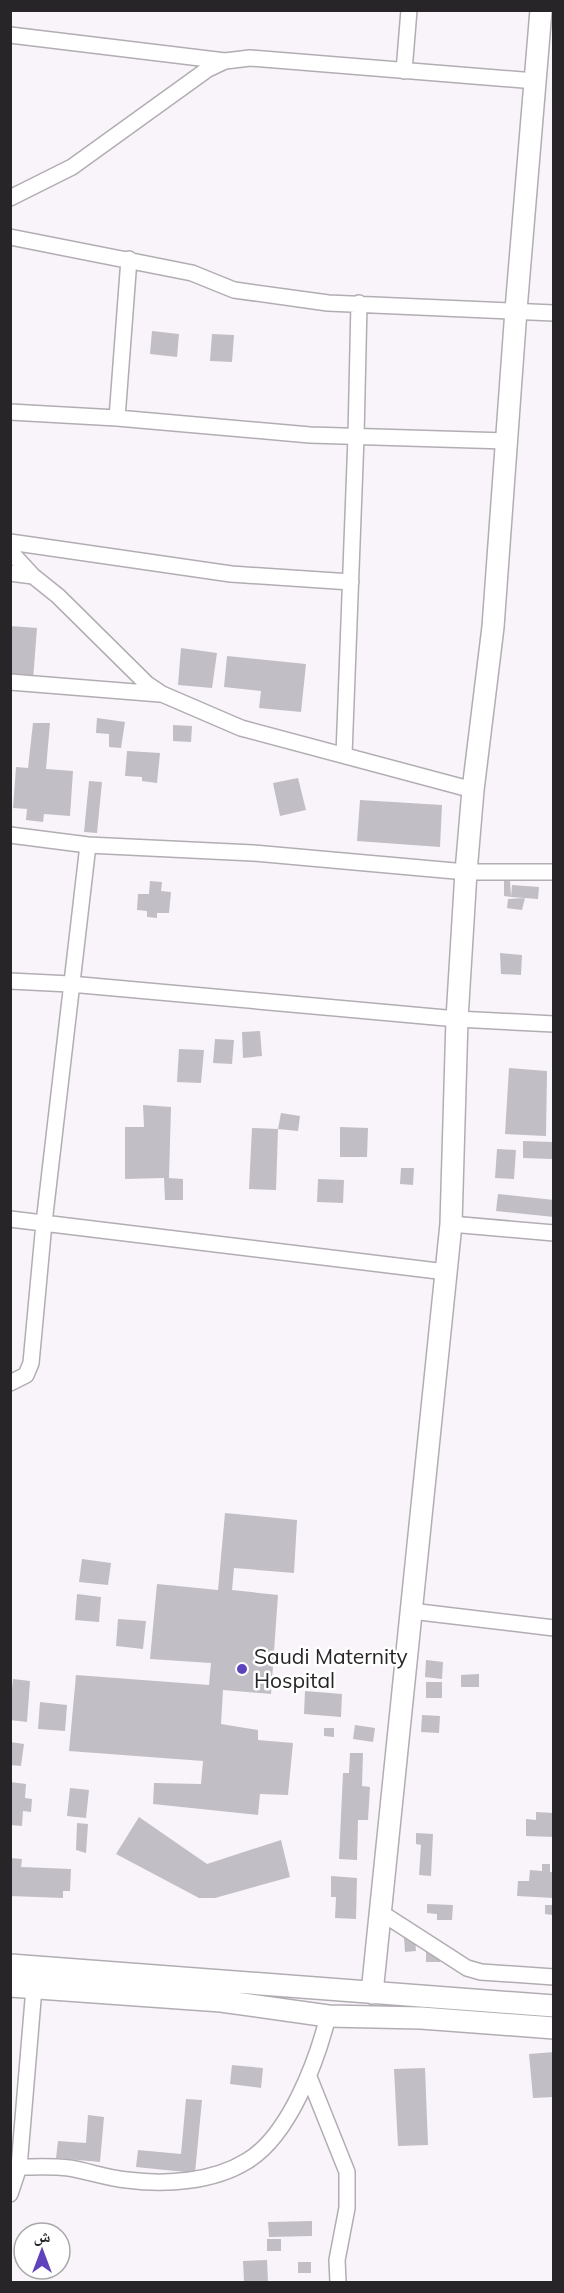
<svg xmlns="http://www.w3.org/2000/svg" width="564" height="2293" viewBox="0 0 564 2293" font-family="Mulish,'Noto Naskh Arabic',sans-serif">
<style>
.building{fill:#c2bec5}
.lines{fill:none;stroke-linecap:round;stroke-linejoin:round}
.street-casing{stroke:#b2adb3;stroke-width:18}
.secondary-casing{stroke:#b2adb3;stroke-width:24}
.street{stroke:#fff;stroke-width:15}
.secondary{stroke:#fff;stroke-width:21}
.poi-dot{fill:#5f43bc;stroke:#fff;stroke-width:2}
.labels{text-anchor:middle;stroke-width:5;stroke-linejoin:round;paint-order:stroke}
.poi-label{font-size:21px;fill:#272527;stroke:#fff;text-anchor:start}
</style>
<rect width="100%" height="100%" fill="#f9f4fa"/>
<path class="building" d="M152,331l27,3 -2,23 -27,-3z
M212,334l22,1 -2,27 -22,-1z
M10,626l27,2 -4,52 -23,-2z
M181,648l36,5 -5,35 -34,-3z
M227,656l79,8 -5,48 -42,-4 2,-17 -37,-4z
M97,718l28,4 -4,26 -12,-1v-13l-13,-1z
M33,723h17l-4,46 27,2 -3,45 -26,-2 -1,8 -17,-2 1,-11 -14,-1 3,-41 12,1z
M173,725l19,1 -1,16 -18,-1z
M127,751l33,2 -3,30 -15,-2v-4l-17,-1z
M298,778l8,32 -26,6 -7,-33z
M89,781l13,1 -5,51 -13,-1z
M360,800l82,5 -2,42 -83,-6z
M504,880h6l1,17 -7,-1z
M150,881l12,1 -1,9 10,1 -2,21h-12v5l-10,-1v-6l-10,-1 1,-16h11z
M512,885l27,2 -1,12 -27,-2z
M525,898l-3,12 -15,-2 1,-9z
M500,953l22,2 -1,20 -20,-1z
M260,1031l2,25 -19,2 -1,-26z
M215,1039l19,1 -2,24 -19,-1z
M179,1049l25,1 -3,33 -24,-1z
M509,1068l38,3 -1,65 -41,-2z
M143,1105l28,2 -2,71 14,1v21h-18l-1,-22 -39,1v-52h19z
M281,1113l19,3 -2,15 -20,-2z
M340,1127l28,1 -1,29h-27z
M252,1128l26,1 -2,61 -27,-1z
M523,1141l29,1v17l-29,-1z
M497,1149l19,1 -2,29 -19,-1z
M401,1168h13l-1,17 -13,-1z
M318,1179l26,1 -1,23 -26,-1z
M498,1194l56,6v17l-58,-6z
M225,1513l72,7 -3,53 -60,-5 -2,22 46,5 -7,99 -48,-4 -2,34 37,6v10l35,3 -5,52 -28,-1 -2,21 -105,-11 1,-21 47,1 2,-23 -134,-10 7,-76 133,10 2,-22 -61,-4 7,-75 61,6z
M82,1559l29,4 -3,22 -29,-3z
M77,1594l24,3 -2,25 -24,-2z
M118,1619l28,2 -3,28 -27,-3z
M426,1660l17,2 -1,17 -17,-2z
M479,1674v13h-18v-12z
M13,1679l17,2 -3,41 -17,-2v-31h2z
M426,1682h16v16h-16z
M305,1691l37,3 -1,23 -37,-3z
M40,1702l27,3 -2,26 -27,-2z
M422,1715l18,1 -1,17 -18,-1z
M355,1725l20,3 -2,14 -20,-3z
M324,1728h10v9l-10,-1z
M10,1742l14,2 -3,22 -11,-1z
M350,1753h13l-1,33 8,1 -2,33h-10l-1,40 -18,-1 4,-86h6z
M10,1782l16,2 -1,14 7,1 -1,13 -8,-1 -1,15 -12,-1z
M70,1788l19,2 -3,28 -19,-2z
M536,1812l18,1v24l-28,-1v-17l10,1z
M139,1817l68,47 74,-24 9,37 -75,21h-16l-83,-44z
M77,1823l11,1 -2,29 -10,-3z
M416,1833l17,1 -2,42 -12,-1 2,-30 -5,-1z
M10,1858l12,1 -1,8 50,2 -1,22h-7v7l-53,-2z
M542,1864h8v8h4v26l-37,-2 1,-15h11l1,-11 12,1z
M331,1876l26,2 -1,41 -21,-1 1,-21h-5z
M427,1904l26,1 -1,15h-15v-6l-10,-1z
M545,1905h9l-1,10 -8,-1z
M415,1937l1,14 -11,1 -1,-14z
M426,1949h15l-1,13h-14z
M554,2052v45l-21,1 -4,-44z
M232,2065l31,3 -2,20 -31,-4z
M425,2068l3,77 -30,1 -4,-77z
M186,2099l16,1 -7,73 -59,-6 2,-17 43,4z
M88,2115l16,2 -4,45 -44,-4 2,-17 28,2z
M312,2221v15l-43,1 -1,-15z
M267,2239h14v12h-14z
M267,2260l1,22h-24l-1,-21z
M298,2262h13v11h-13z"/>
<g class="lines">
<defs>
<path id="street" d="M10,35l215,26
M404,71l5,-61
M10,198l62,-31 136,-98 17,-8 25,-3 285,23
M10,237l182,36 42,17 94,13 226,10
M10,412l107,6 193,17 196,6
M117,418l12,-159
M10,542l221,32 120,8
M10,551l23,25 25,20 89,88 15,10 79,34 232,62
M10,573l23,3
M10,682l150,12
M344,755l12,-318 3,-134
M10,835l78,10 165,8 213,19h88
M10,981l60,3 387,35 97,5
M10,1219l436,53
M451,1224l103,9
M10,1383l16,-8 5,-12 13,-140 44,-378
M411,1611l143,17
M380,1912l87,56 14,4 73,5
M309,2077l38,95v36l-10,52 1,22
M19,2167c16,0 34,-1 50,1 19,3 38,10 58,12 39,5 86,2 120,-19 42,-25 70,-100 81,-145
M10,2194l9,-27 15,-179"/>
<path id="secondary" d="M10,1965l544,41
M10,1986l211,15 107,15 93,2 133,10
M372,1993l79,-769 6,-205 9,-147 7,-82 20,-163 23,-317 25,-300"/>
</defs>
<use href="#street" class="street-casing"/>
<use href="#secondary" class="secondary-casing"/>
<use href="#street" class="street"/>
<use href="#secondary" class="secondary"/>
</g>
<circle class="poi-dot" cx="242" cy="1669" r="6"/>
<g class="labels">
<g class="poi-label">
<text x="254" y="1664">Saudi Maternity<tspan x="254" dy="24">Hospital</tspan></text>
</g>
</g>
<rect width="564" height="2293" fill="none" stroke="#272527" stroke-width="24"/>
<g transform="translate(42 2251)"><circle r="28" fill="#ffffff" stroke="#a9a8a9" stroke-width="1.5"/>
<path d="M0-4.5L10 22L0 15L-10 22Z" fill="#5f43bc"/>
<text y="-9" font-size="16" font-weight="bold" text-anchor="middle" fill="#272527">ش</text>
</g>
</svg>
